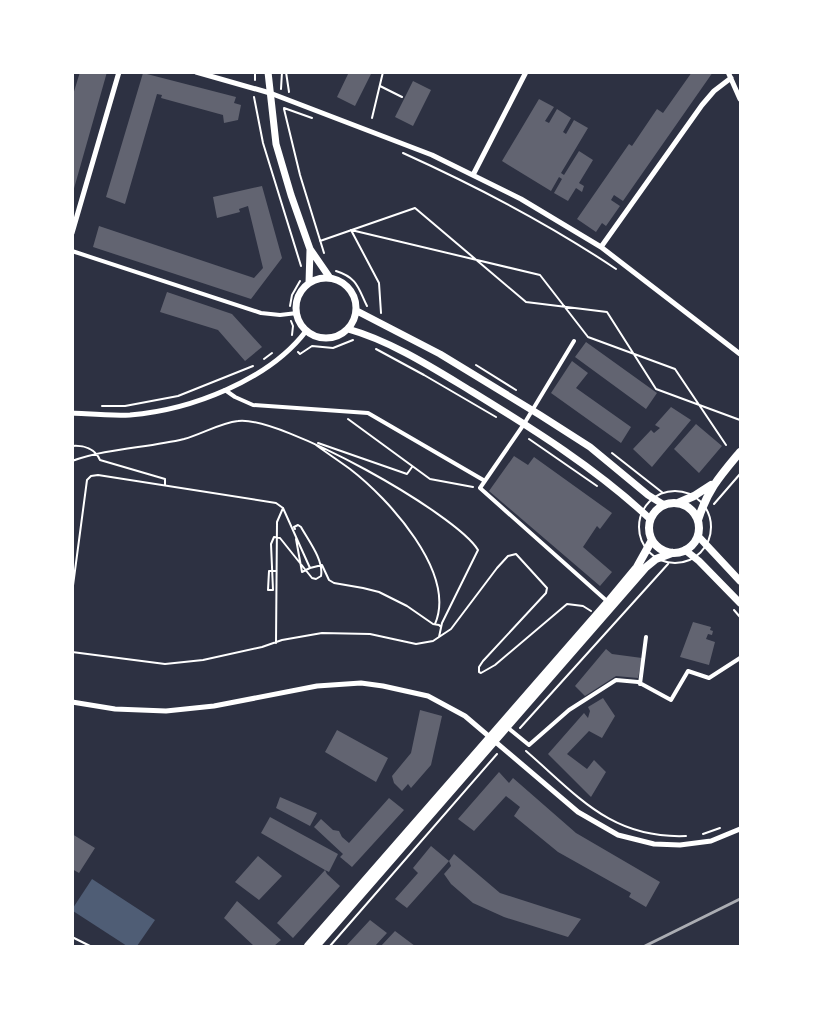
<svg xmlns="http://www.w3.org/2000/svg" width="813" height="1019" viewBox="0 0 813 1019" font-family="Roboto,sans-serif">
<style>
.water{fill:#4f5d75}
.building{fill:#626471}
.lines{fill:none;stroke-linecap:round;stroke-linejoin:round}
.path{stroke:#fff;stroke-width:2}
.pedestrian{stroke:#fff;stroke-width:4}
.minor{stroke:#fff;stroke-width:5}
.tertiary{stroke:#fff;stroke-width:7}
.secondary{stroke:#fff;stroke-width:8}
.rail{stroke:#abadb3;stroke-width:3}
</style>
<rect width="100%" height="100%" fill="#2d3142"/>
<path class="water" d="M92,879l63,41 -18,26h-10l-54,-35v-3z"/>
<path class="building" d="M80,72h27l-34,120 -1,-94z
M349,72h23l-17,34 -18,-9z
M692,72h21l-90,129 -9,-6 -3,5 9,6 -14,20 -4,-3 -6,9 -19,-13 52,-75 3,2 25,-37 6,4z
M143,73l93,24 -2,6 7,2 -3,15 -14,3 -1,-8 -62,-17 1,-3 -5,-1 -32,110 -19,-7z
M413,81l18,9 -18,36 -18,-9z
M539,99l15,8 -9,14 4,2 8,-14 14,9 -8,14 3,2 8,-14 14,8 -27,45 3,2 15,-24 14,9 -14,23 5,3 -2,6 -6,-4 -8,13 -14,-8 8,-14 -3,-2 -8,14 -49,-30z
M262,186l20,72 -31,41 -158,-52 6,-21 155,52 9,-10 -15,-62 -9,3 1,3 -23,6 -4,-21z
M167,292l65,22 30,33 -17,14 -27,-31 -58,-18z
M586,342l71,51 -11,16 -71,-52z
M572,361l16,12 -12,15 55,39 -10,16 -70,-50z
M671,407l20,13 -39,47 -19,-18 18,-19 3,3 6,-5 -5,-3z
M696,424l26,22 -23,27 -25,-24z
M514,456l14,9 6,-8 78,56 -12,16 -3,-3 -14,21 29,25 -12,14 -111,-95z
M693,622l18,5 -1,3 3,1 -1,4 -4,-1 -2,5 9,3 -6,23 -29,-8z
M606,649l6,5 30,4 -4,20 -22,-2 -31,20 -10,-10z
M603,698l12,18 -13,22 -13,-7 -22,23 20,15 7,-9 12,12 -15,25 -43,-43 36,-41 4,5 2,-7 -2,-4z
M420,710l22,6 -11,49 -20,23 -3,-4 -6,7 -8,-8 -2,-7 19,-23z
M337,730l51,28 -12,24 -51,-30z
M499,772l10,11 4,-5 63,55 84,49 -14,25 -17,-10 2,-4 -73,-41 -44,-36 6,-9 -14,-11 -32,35 -16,-12z
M280,797l37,16 -7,13 -34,-18z
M389,798l15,12 -52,57 -12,-10 3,-3 -29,-27 7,-8 12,11 6,1 3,6 7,6z
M270,817l68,37 -9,18 -4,-2 2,4 13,12 -47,52 -16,-15 48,-53 -64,-37z
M72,834l23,14 -16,25 -7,-4z
M431,846l18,15 -42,47 -12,-9 23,-26 -5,-5z
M454,854l46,39 81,26 -13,18 -64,-20 -31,-14 -22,-19 -7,-10 7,-8 -2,-5z
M258,856l24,20 -23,24 -24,-18z
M237,901l44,39 -7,6h-20l-30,-28z
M370,920l17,13 -12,13h-29z
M395,931l20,15h-34z"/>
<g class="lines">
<path class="path" d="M286,72l3,20
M255,80v-8
M380,86l22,11
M281,89l1,-17
M254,97l9,46 38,123
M284,108l28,10
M284,109l16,66 24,78
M372,118l11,-46
M403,153c73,33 146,71 213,116
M351,230l189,45 48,62 87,32 51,76
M351,230l28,53 2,30
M320,241l95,-33 111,94 81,10 49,77 84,31
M336,271c22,7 22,17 31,35
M290,306l2,-11 8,-14
M291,321l2,5 -1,9
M376,349l48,26 72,42
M298,352l2,2 12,-8 21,2 20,-8
M264,359l8,-6
M476,365l40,25
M102,406h23l53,-10 75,-30
M348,419l82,60 43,8
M529,439l68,47
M318,443l89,31 5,-7
M316,445c11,8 23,16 34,24 38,29 107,104 85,155
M72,446c12,-1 23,3 28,14l65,19v6
M612,453l51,40
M72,461c36,-13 75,-13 112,-22 18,-5 36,-16 54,-18 42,-6 219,93 240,129l-36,73 -3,14
M639 527a36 36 0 1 1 72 0a36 36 0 1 1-72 0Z
M714,504l26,-30
M296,539l6,33 8,-4
M276,571h-7l-1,19h5l-2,-46 3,-7 6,1 32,40 4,1 5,-3c3,-16 -13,-36 -20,-49l-3,-2 -4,2 1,2
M72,593l15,-113 4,-4 7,-1 178,28 7,5 27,60 12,-3 7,15 5,3 29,5 16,4 28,14 26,18 6,1 2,2
M734,610l6,7
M276,643l1,-121 6,-14
M72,652l93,12 38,-4 59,-13 20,-7 40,-7 48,1 46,10 17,-3 18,-12 46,-61 11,-12 8,-2 31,34 -1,5 -63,68 -4,6v5l2,1 14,-8 72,-61 16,2 8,5
M520,728l148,-164
M526,751c52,45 85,88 160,85
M703,834l17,-6
M72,937l18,9
M330,946l167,-192"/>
<path class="pedestrian" d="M72,251l189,62 19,2 17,-2
M574,341l-50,83 -44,64 128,114
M225,390l10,7 18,8 115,8 117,68
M640,684l6,-47
M507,727l22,18 40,-35 47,-30 22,2 33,18 17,-29 21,7 31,-20"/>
<path class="minor" d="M196,72l74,21 162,62 89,44 80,48 139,107
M728,72l12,27
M473,175l53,-103
M72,233l47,-161
M601,247l101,-142 12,-14 17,-13
M72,413c19,1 39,3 58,2 61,-5 139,-35 176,-84
M72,702l43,7 51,2 48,-5 103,-20 44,-3 22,3 45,10 37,20 113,96 40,23 36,9 26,1 31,-4 29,-12"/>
<path class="tertiary" d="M268,72l8,72 15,51 19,54 20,29
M296 308a30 30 0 1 1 60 0a30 30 0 1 1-60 0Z
M309,283l1,-33
M357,311l83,43 100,61 50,32 58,48 16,10
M348,329c43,12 85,39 123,62 62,38 126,78 179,128
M698,536l42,45
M685,550l14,11 41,42"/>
<path class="secondary" d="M678,503l16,-7 17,-11
M649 528a25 25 0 1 1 50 0a25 25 0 1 1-50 0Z
M698,520c10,-31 22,-44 42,-68
M308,946l300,-344 29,-35 15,-27
M316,946l329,-378 11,-9 16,-6"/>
<path class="rail" d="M645,946l95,-47"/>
</g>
<rect width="813" height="1019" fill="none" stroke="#ffffff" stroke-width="148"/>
</svg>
